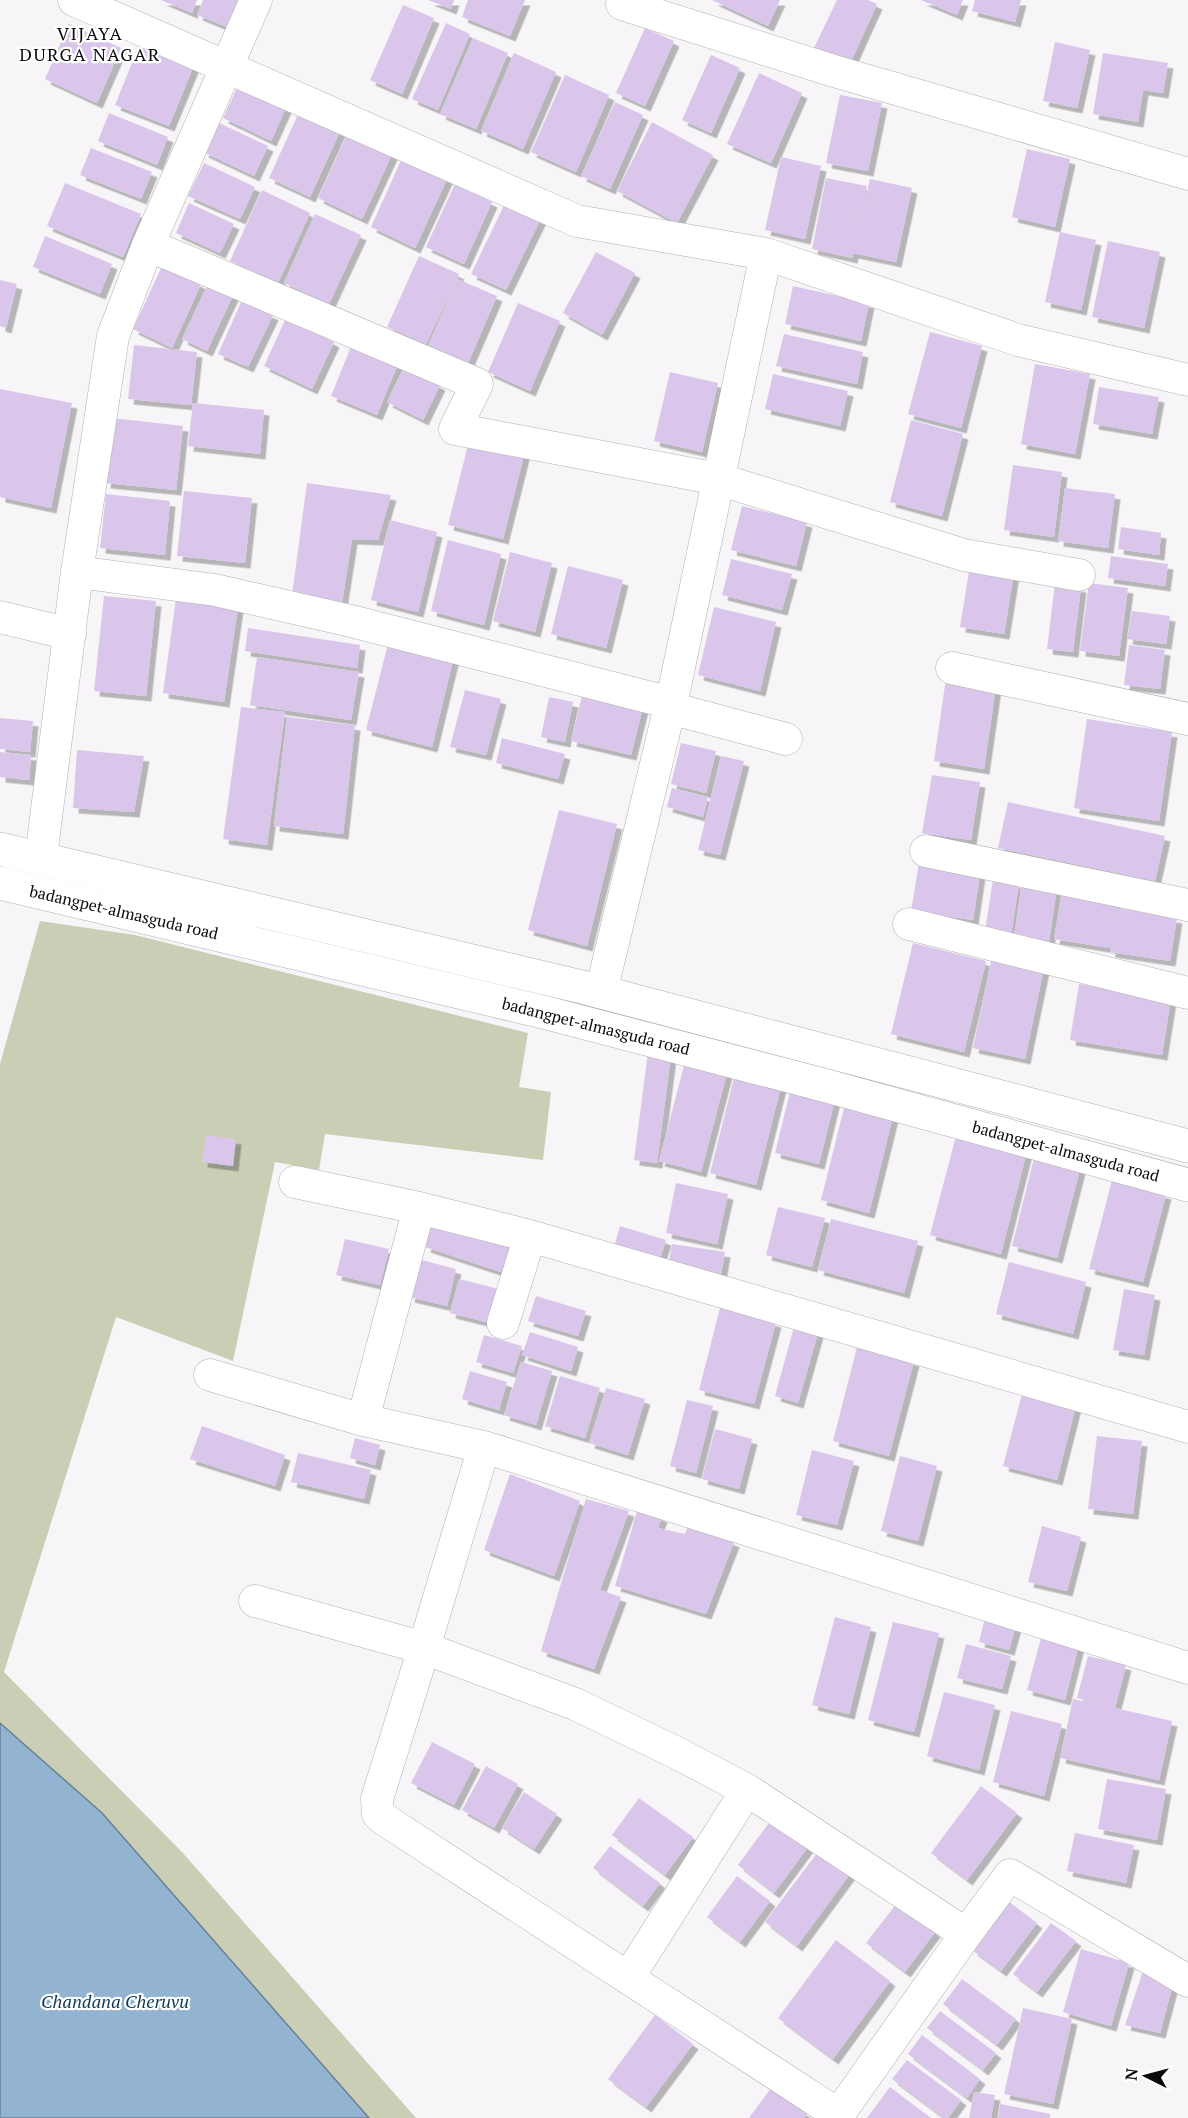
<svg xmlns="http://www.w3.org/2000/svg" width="1188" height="2118" viewBox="0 0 1188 2118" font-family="'PT Serif',serif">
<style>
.green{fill:#c9ceb5}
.water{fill:#92b4d0;stroke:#6a8195;stroke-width:1.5}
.building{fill:#dac6eb;filter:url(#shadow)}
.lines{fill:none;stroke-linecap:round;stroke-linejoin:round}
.minor-casing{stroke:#b1afb2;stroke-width:33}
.tertiary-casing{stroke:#b1afb2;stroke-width:34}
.minor{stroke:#fff;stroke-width:32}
.tertiary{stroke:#fff;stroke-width:33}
.labels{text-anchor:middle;stroke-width:4.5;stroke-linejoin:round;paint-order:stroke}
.street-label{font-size:16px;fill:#0c0b0c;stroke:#fff}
.neighbourhood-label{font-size:18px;letter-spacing:1.5px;fill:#0c0b0c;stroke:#fff}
.water-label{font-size:18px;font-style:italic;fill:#0e3754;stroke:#fff}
</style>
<defs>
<filter id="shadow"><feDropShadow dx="5.5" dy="5.5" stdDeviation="0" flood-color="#0004"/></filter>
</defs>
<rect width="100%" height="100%" fill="#f7f5f8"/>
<path class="green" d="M40,921l95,14 393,98 -9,54 32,5 -8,68 -218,-26 -6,36 -44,-8 -42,199 -117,-44 -112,355 178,180 234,266h-416v-1054z"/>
<path class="water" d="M0,1723l102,90 267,305h-369z"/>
<path class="building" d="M161,0h36l-5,13z
M203,0h40l-11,29 -35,-14z
M428,0h26l-3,9z
M468,0h57l-15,36 -48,-19z
M712,0h68l-12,26z
M837,0h31l9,4 -29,64 -36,-16z
M921,0h42l-6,15z
M975,0h46l-6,22 -43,-11z
M403,5l31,13 -32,76 -32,-14z
M446,23l24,11 -32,76 -26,-11z
M69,24l52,24 -24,55 -52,-24z
M645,28l29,13 -29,65 -29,-13z
M473,38l35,15 -32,76 -36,-15z
M1055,42l35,8 -13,58 -34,-7z
M140,43l54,22 -25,61 -54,-21z
M514,53l42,19 -33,77 -42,-18z
M1103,53l65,10 -5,30 -20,-3 -5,32 -45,-8z
M711,55l29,13 -29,65 -29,-13z
M759,73l43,20 -31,70 -44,-19z
M565,75l44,20 -33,77 -45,-20z
M241,79l48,22 -18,40 -48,-23z
M840,95l42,8 -14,68 -42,-8z
M615,102l28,13 -33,74 -29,-13z
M301,108l41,19 -32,70 -41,-19z
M109,113l59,24 -11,28 -59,-24z
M217,122l51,24 -14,30 -51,-24z
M652,122l61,33 -36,68 -60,-32z
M350,128l45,20 -33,71 -44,-21z
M91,148l61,24 -11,27 -61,-24z
M1027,149l43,10 -15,68 -43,-10z
M403,156l45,21 -33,71 -44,-21z
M781,157l40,9 -16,73 -40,-9z
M204,163l51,24 -15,32 -52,-23z
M826,178l41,8 -11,57 14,-64 42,9 -16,74 -43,-9 -1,5 -40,-9z
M65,183l76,31 -18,43 -76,-31z
M455,184l37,18 -28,62 -38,-17z
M262,190l48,23 -32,70 -48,-22z
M508,197l35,17 -37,76 -35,-16z
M189,203l45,21 -14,29 -44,-20z
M315,214l46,21 -32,69 -45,-21z
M1060,232l36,8 -15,70 -36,-8z
M45,236l67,28 -12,30 -67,-27z
M1108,241l52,11 -16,76 -52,-11z
M596,252l39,21 -33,62 -39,-22z
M419,256l40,18 -33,70 -39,-17z
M162,266l39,18 -29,64 -39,-19z
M457,279l40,17 -29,67 -40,-17z
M0,280l17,4 -11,44 -6,-2z
M209,282l25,11 -27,58 -25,-12z
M793,286l76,17 -8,38 -76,-17z
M242,300l31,15 -25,52 -30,-13z
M518,303l42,18 -30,70 -42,-19z
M286,318l48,24 -22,47 -48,-23z
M930,332l52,14 -21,82 -53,-14z
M784,334l79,18 -6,32 -81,-18z
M354,339l46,20 -23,56 -46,-19z
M134,345l63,7 -6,53 -63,-6z
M1035,364l55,10 -15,80 -54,-10z
M404,367l36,18 -17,35 -36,-18z
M670,372l48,11 -16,69 -48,-11z
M773,374l75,17 -8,35 -75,-17z
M1099,387l60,10 -7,37 -59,-10z
M0,389l72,14 -21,105 -51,-11z
M193,403l71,7 -4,44 -72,-8z
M112,418l71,8 -7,64 -71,-7z
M911,420l52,14 -21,82 -52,-14z
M470,437l55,14 -22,88 -55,-14z
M1013,465l49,7 -8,65 -50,-7z
M307,483l84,12 -13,45 -26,-1 -10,64 -50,-8z
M1065,488l50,6 -7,54 -50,-7z
M184,491l68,7 -7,65 -68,-7z
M106,494l64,7 -5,54 -65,-7z
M742,506l65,16 -11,44 -65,-16z
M390,520l47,12 -19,80 -47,-12z
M1121,527l40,6 -2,22 -41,-6z
M448,540l53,14 -17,71 -53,-14z
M510,552l42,11 -17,69 -42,-11z
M1111,556l57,8 -3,22 -57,-8z
M731,559l61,15 -10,36 -60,-15z
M970,565l44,7 -10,62 -44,-7z
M568,566l55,14 -17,68 -55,-14z
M1055,583l26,4 -8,65 -26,-3z
M1089,583l39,5 -9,68 -39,-5z
M177,591l62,9 -15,102 -61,-9z
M104,596l52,5 -10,95 -52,-5z
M714,607l62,15 -16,69 -62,-16z
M1132,611l38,5 -4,28 -39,-5z
M248,628l112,17 -3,23 -112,-17z
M389,640l65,16 -22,91 -66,-17z
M1129,645l36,5 -5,39 -36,-4z
M257,657l102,15 -8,48 -101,-15z
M946,678l50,8 -12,83 -50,-8z
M584,687l60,16 -13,52 -60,-14z
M465,690l36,9 -15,56 -36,-8z
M549,697l24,5 -8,40 -24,-5z
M241,707l44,5 -18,133 -44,-6z
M287,717l68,8 -12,109 -69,-8z
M0,718l33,3 -3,31 -30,-3z
M1087,719l85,13 -13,89 -85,-13z
M502,738l63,16 -7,25 -62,-16z
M681,743l35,8 -10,42 -35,-9z
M77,750l67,6 -10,56 -61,-4z
M0,752l31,3 -2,25 -29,-3z
M721,756l23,5 -24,94 -22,-5z
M932,775l48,7 -9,58 -49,-7z
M672,788l36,9 -5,20 -36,-10z
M1008,802l157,34 -10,45 -157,-33z
M559,810l58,14 -30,122 -59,-16z
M919,863l61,10 -7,47 -62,-9z
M993,880l26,3 -8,52 -26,-4z
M1022,882l35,5 -8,55 -35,-5z
M1062,891l55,8 -5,35 5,-26 60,10 -7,43 -60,-9v-4l-56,-9z
M913,943l73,18 -22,91 -73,-18z
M992,957l52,11 -19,91 -52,-11z
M1079,984l92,14 -9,57 -92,-15z
M648,1052l23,3 -14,108 -23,-3z
M687,1054l42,11 -28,107 -42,-11z
M736,1070l46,12 -26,103 -46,-12z
M791,1088l44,11 -16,65 -44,-11z
M845,1104l48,12 -24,97 -48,-13z
M957,1132l70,19 -26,103 -71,-19z
M206,1135l30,4 -3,27 -31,-4z
M1035,1154l46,11 -24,93 -45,-12z
M1112,1180l54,14 -23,88 -54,-13z
M676,1183l52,11 -11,50 -51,-11z
M778,1207l47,11 -13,49 -46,-12z
M435,1214l86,28 -11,33 -85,-28z
M831,1219l87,22 -14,52 -86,-23z
M620,1226l46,14 -8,25 -45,-14z
M345,1239l44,10 -9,36 -44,-10z
M672,1244l53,8 -4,23 -53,-8z
M418,1259l38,10 -9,37 -38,-9z
M1009,1262l77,20 -13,52 -77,-20z
M459,1279l44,11 -9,34 -44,-11z
M1124,1289l31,6 -11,60 -31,-5z
M536,1296l50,15 -8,25 -50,-15z
M720,1308l56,14 -22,82 -55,-14z
M797,1316l24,6 -23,81 -23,-7z
M530,1332l48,15 -7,24 -49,-16z
M484,1335l38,11 -9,27 -37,-11z
M857,1347l57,14 -25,95 -56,-15z
M521,1362l31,9 -16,54 -32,-10z
M470,1371l37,11 -8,28 -37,-11z
M560,1376l40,12 -15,50 -40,-12z
M1025,1383l53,14 -21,83 -54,-14z
M606,1388l39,11 -17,56 -39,-12z
M687,1400l26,6 -17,67 -26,-7z
M202,1426l83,29 -10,31 -85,-27z
M715,1429l37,10 -13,50 -37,-10z
M1097,1436l45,5 -9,73 -45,-5z
M355,1438l25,7 -5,20 -25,-7z
M812,1450l42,11 -17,64 -41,-10z
M298,1453l73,17 -7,29 -73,-17z
M900,1456l37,10 -19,75 -37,-10z
M510,1474l70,27 -26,75 -70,-26z
M586,1499l43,12 -29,79 21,7 -27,72 -53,-18z
M638,1508l24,9 -4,11 27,6 4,-11 45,19 -28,72 -91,-28z
M1042,1526l39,11 -14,54 -39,-9z
M987,1610l31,8 -9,32 -30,-8z
M835,1617l36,10 -22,87 -37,-9z
M893,1622l46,11 -25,99 -46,-12z
M1044,1627l37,9 -16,64 -38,-10z
M966,1644l45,12 -9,33 -45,-11z
M1088,1656l38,9 -11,43 57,13 -13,59 -99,-22 13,-59 33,7 -29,-8z
M944,1692l51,13 -16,65 -52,-14z
M1011,1711l51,13 -18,72 -51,-14z
M432,1742l43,22 -21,41 -43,-22z
M486,1766l32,18 -24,44 -32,-18z
M1107,1779l59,10 -9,51 -59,-11z
M981,1786l36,27 -50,67 -36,-27z
M524,1792l33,22 -23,35 -32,-21z
M639,1798l54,39 -28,38 -53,-40z
M771,1820l37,27 -34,46 -36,-28z
M1075,1833l59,12 -8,38 -59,-12z
M610,1846l50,37 -17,23 -50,-38z
M821,1848l31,23 -55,75 -32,-24z
M737,1876l33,25 -30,41 -33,-25z
M1008,1901l29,22 -36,48 -29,-21z
M897,1903l38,29 -30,40 -39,-29z
M1051,1923l25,18 -39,51 -24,-18z
M836,1940l54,41 -57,78 -55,-41z
M1081,1949l48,14 -18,63 -48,-14z
M1143,1971l30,13 -13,49 -35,-8z
M962,1979l54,40 -19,26 -54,-41z
M1023,2008l49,11 -19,85 -49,-10z
M940,2011l56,42 -13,17 -56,-42z
M655,2015l38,29 -47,63 -38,-28z
M922,2035l58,44 -13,19 -59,-44z
M907,2060l54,40 -13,18h-4l-52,-39z
M890,2087l41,31h-64z
M771,2088l36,26 -3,4h-55z
M974,2092l21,3 -4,23h-22z
M1000,2104l50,10v4h-52z"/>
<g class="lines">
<defs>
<path id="minor" d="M74,0l503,221 189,33 252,86 170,40
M622,4l212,67 354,103
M148,245l329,139 -22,45 263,50 246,76 115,20
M77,572l138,18 136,31 320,82
M0,617l70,17
M952,668l236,51
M670,708l116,31
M926,851l262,54
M41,857l36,-285 36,-236 35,-91 108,-245
M909,924l279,69
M601,992l74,-306 91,-432
M295,1182l124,26 111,28 658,191
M503,1323l27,-87
M210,1375l153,45
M484,1447l704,221
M255,1601l169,47 60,-201 -121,-27 56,-212
M628,1978l119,-188
M839,2115l-454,-295 -7,-6 -1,-15 47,-151 151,56 102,49 70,37 219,144
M836,2118l130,-184 44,-59 178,106"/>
<path id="tertiary" d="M0,849l582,138 606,159
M0,883l543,129 284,74 361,99"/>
</defs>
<use href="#minor" class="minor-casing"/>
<use href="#tertiary" class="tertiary-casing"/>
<use href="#minor" class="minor"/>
<use href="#tertiary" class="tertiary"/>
</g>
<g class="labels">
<g class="street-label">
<text transform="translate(124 912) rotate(13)" y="6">badangpet-almasguda road</text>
<text transform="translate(596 1026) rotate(14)" y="6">badangpet-almasguda road</text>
<text transform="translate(1066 1151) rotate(15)" y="6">badangpet-almasguda road</text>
</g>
<g class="neighbourhood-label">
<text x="90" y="40">VIJAYA<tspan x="90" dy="21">DURGA NAGAR</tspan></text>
</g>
<g class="water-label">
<text x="115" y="2008">Chandana Cheruvu</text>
</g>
</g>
<g transform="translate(1146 2076) rotate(276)" stroke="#ffffff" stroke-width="4.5" paint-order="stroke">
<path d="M0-4.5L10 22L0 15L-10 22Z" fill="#0c0b0c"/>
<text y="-9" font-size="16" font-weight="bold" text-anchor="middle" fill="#0c0b0c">N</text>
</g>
</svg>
